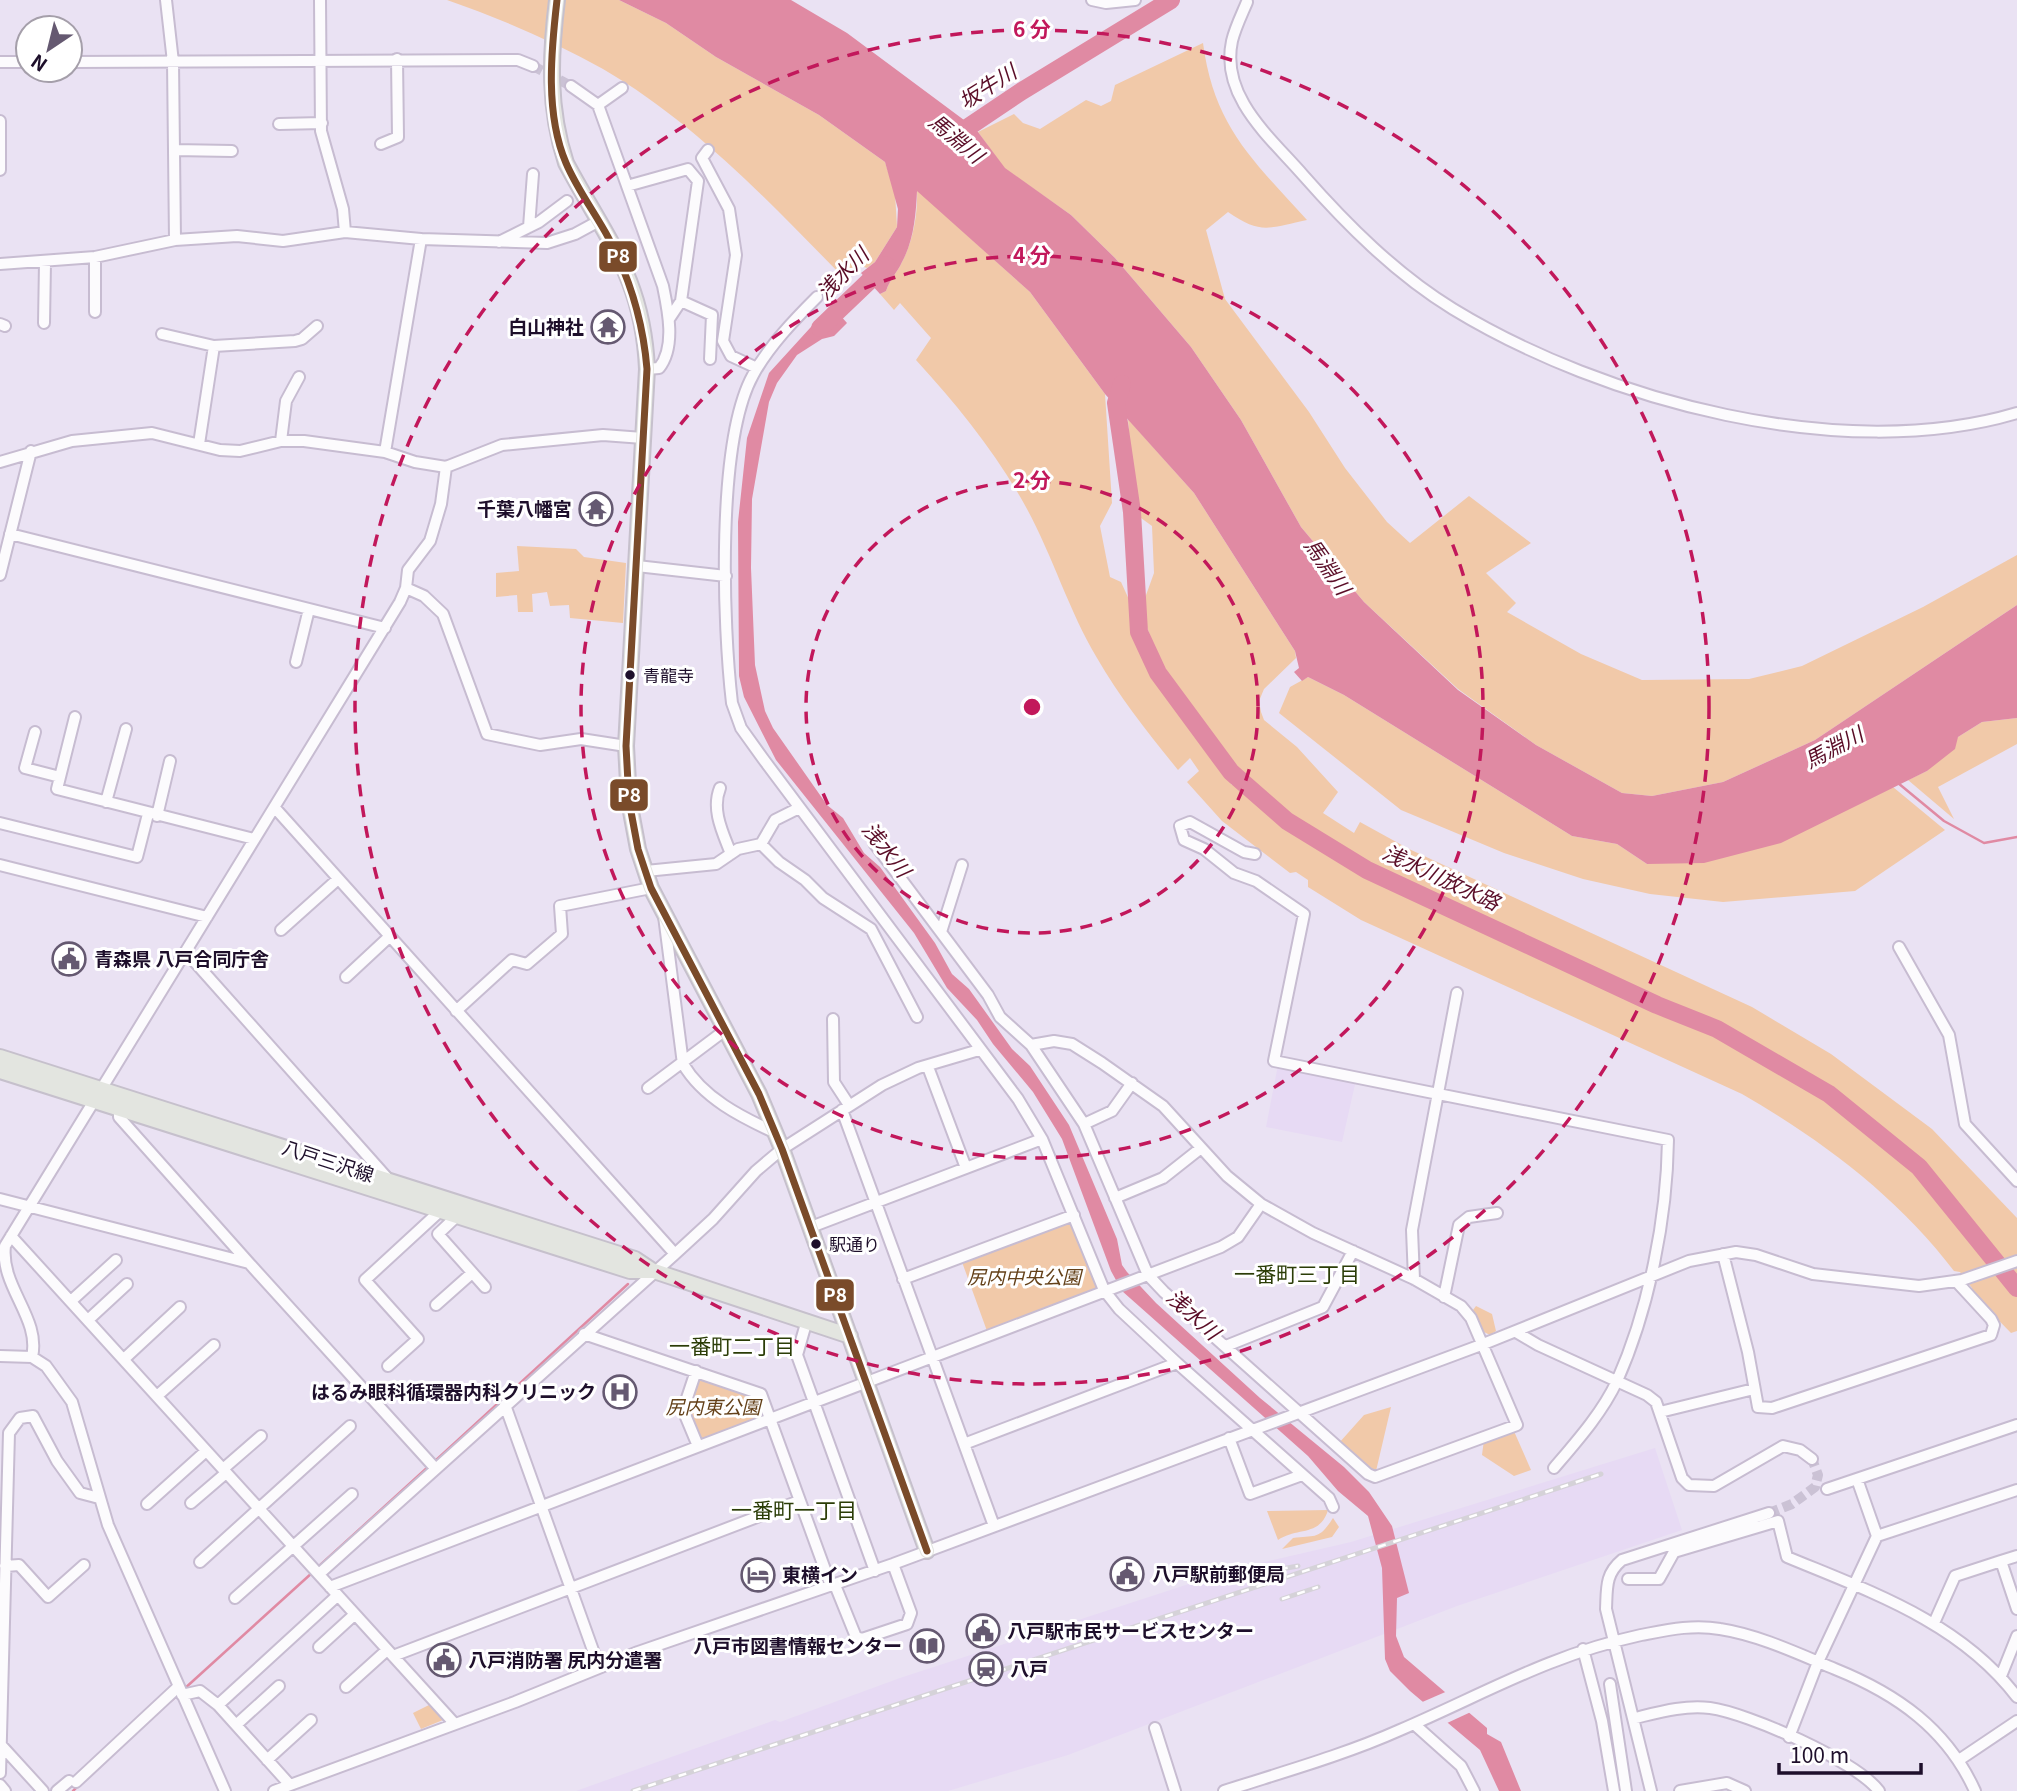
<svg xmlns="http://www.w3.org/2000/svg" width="2017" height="1791" viewBox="0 0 2017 1791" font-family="Georgia,'Noto Sans JP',serif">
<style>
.built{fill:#e7daf4}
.green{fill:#f1c9a9}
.water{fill:#e08aa3}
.pier{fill:#eae2f3}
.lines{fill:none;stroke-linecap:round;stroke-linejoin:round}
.stream{stroke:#e08aa3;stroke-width:2.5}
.river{stroke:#e08aa3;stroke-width:18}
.minor-tunnel{stroke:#cbc2d5;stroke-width:10;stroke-dasharray:10 5;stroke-linecap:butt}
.minor-casing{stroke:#c7bcd1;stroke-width:14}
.major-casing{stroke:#c6c0cc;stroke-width:18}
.minor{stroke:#fcfbfd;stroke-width:10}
.major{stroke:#e3e5e0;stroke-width:14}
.rail-casing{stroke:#d5d2d8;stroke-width:5}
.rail{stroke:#fff;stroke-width:2.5;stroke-dasharray:8;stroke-linecap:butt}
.bus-1-casing{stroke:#fff;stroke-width:12}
.bus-1{stroke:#7a4b2a;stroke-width:7}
.ring{fill:none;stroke:#c2185b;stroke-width:3.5;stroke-dasharray:12 9}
.bus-dot{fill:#1e0f2b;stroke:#fff;stroke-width:2.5}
.labels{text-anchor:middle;stroke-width:6;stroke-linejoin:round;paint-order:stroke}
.bus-label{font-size:17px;fill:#1e0f2b;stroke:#fff;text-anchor:start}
.poi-label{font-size:19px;font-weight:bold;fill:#1e0f2b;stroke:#fff;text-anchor:start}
.street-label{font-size:19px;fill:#1e0f2b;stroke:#fff}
.park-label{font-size:19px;font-style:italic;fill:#644119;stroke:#fff}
.water-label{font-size:21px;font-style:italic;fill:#5a0d27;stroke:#fff}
.neighbourhood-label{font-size:21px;fill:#2b3d07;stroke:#fff}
.centre{fill:#c2185b;stroke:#fff;stroke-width:3.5}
.ring-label{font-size:21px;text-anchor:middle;font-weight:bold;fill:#c2185b;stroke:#fff;stroke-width:6;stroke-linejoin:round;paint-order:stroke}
.line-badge{stroke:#fff;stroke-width:2.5}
.badge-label{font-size:19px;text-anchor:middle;font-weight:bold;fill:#fff}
</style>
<rect width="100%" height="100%" fill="#eae2f3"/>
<path class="built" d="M1278,1065l78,15 -14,62 -76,-15z
M1655,1448l27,82 -225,76 -389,149 -120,36h-372l199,-71 5,2 120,-44 338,-110 113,-26z"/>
<path class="green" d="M447,0h172l47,23 50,34 103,58 66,47 10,31 2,34 -22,35 -8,6 -6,-2 -16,13c-75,-76 -149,-156 -242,-210 -50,-28 -102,-50 -156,-69z
M1203,43c11,84 50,117 104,177 -38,8 -46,15 -79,-8l-22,18 19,69 84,113 36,56 42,54 23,21 59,-47 62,47 -45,30 30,30 -9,9 74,42 61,26 107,-1 53,-13 121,-59 94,-52v50l-202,135 -92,42 -71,14 -30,-3 -86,-48 -78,-56 -94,-87 -63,-75 -60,-107 -50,-73 -76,-89 -44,-43 -67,-47 -26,-36 36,-18 9,9 17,6 46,-29 15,6 10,-5 4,-16z
M917,190l113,102 75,102 7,109 -12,23 10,51 11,5 10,22 5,36 17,34 79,111 10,-9 -50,-66 -36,-56 -15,-45 13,-36 -2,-47 -11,-8 -9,-42 -4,-57 66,74 101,158 1,7 -32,31 -5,12 2,11 3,8 33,27 41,45 -15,21 31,20 6,-11 49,27 343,158 79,47 101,75 85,89v113l-6,2 -40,-41 1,-4 -12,-16 -6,-1c-56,-74 -132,-131 -212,-177l-381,-174 -53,-33v-7l-12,-8 -6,1 -68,-52 -35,-39 12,-11 -9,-13 -12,12c-29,-36 -58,-72 -81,-112 -28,-47 -44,-101 -70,-149 -30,-55 -69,-103 -111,-149l15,-22 -31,-35 -6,7 -14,-16 6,-3c4,-12 11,-18 16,-29 11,-21 16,-48 15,-72z
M517,546l59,3 8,8 42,6 -3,60 -53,-5 -1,-13 -19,1 -3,-14 -15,2 1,18h-15l-1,-17 -21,2v-24l23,-2z
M1308,677l36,18 228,141 45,8 30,20 226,-67 20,-10 52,43 -90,61 -132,11 -73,-8 -67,-15 -79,-26 -103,-43 -122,-97 11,-26z
M2017,718v26l-79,43 16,32 -46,-39 19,-9 31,-34 24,-15z
M1072,1220l26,68 -111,43 -25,-69z
M1476,1306l16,8 4,17 -6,4 -6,-3 -11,-22z
M700,1377l55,20 6,20 -61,23 -14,-30 10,-31z
M1391,1407l-15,64h-4l-33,-28 25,-28z
M1513,1429l18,41 -17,6 -32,-21 2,-15z
M1328,1510c-8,27 -31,17 -50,30l-11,-29z
M1333,1518l6,9 -7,10 -50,12 11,-11c23,-3 26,2 40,-20z
M429,1705l14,15 -22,9 -8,-16z"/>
<path class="water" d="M619,0h172l56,33 117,87 14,12 27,36 66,47 44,43 76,89 50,73 60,107 63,75 94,88 78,55 86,48 30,3 71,-14 92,-42 202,-135v113l-35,4 -24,15 -3,12 -28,22 -146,72 -77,20 -57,1 -30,-20 -45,-8 -228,-141 -36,-18 -6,4 -8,-9 5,-4 -4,-17 -101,-158 -89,-99 -75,-102 -113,-101c-1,23 -3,49 -15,71 -5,11 -12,17 -16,29l-6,3 -19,-21 14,-11 22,-35 1,-18 -13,-47 -66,-47 -103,-58 -50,-34z
M831,305l16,18 -13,13 -12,3 -25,16 -20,28 -8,19 -17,97 -1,69 4,97 10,46 8,17 54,77 16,13 21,35 16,14 55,76 17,31 17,15 43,60 18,17 39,59 48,114 5,26 5,7 29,31 104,95 84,69 25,25 23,34 17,67 -12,5 -1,38 8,21 83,71v6l14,8 20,49h-22l-19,-41 -70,-59 -20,-20 -5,-12 -3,-91 -14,-52 -30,-25 -30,-35 -186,-165 -11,-20 -49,-132 -29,-47 -40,-48 -16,-24 -30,-32 -33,-55 -138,-173 -32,-63 -5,-21 -1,-154 9,-84 22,-65z"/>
<path class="pier" d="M1450,1690l23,21 -28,13 -25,-21z"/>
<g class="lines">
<path class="stream" d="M1898,783l46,38 40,22 33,-6
M434,1462l194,-178
M318,1567l111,-101
M183,1690l130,-118
M167,1704l11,-9
M73,1791l7,-7"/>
<path class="river" d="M952,138l70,-47 149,-91
M820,328l66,-63
M1122,384l-6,19 16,109 7,120 19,41 73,99 56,49 80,49 290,135 60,24 112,65 90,73 98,121"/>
<path class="minor-tunnel" d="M533,66l38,20
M1769,1513l23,-9 23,-17 3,-12 -6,-16"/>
<defs>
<path id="minor" d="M166,0l7,62 2,178
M320,0l1,131 22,78 2,23
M1092,0l14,3 29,-3
M1247,2c-5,12 -12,26 -15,39 -12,56 39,97 71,134 44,50 93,99 150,134 151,92 390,156 564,104
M0,62h28
M70,62l448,-2 15,6
M571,86l27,19 65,181c5,24 13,61 -4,82l-12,1
M598,105l24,-17
M0,121v49
M279,124l43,-1
M381,144l17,-7 -1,-78
M174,150l58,1
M708,150l-6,8 27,51 7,46 -13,86 8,15 26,12
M627,186l61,-17 10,12 -17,120 -12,18
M529,227l4,-53
M499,242l40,-20 28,-21
M0,264l95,-7 80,-17 62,-4 46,5 62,-9 76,7 126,4 28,-9 24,-13
M817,297c-23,23 -48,49 -64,78 -37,67 -30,251 -21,328l9,25 23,32 254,339 24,40 62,151 15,19 58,54 -213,81
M681,301l31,14 -2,44
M95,312v-55
M44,323l1,-60
M0,324l5,2
M162,334l52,12 81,-5 7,-2 15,-13
M281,441l5,-40 13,-24
M199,444l15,-98
M385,452l36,-213
M0,462l72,-21 80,-8 68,17 20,1 41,-10h23l81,11 30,10 31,5 56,-22 101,-10 40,3
M10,534l375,94
M637,566l89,10
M0,575l31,-124
M406,588l18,8 19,18 44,120 53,11 41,-6 45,7
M296,662l13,-53
M75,717l-18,72 197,50
M35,732l-10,36 35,9
M720,788c-9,22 3,45 11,66
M106,802l20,-73
M275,808l400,446
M157,816l13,-55
M0,823l137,34 11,-43
M874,843l114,152 12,22 31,28 53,79 64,151 16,17 204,182 7,3 142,-52 -46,-107 -10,-12 -47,-27 -101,-46 -52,-29 -34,-28 -64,-70 -61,-43 -30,-19 -18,-3 -23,4
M761,844l18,18 26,18 18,18 48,31 46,88
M1255,854l-11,-2 -54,-30 -10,4 4,14 20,9 30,24 22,8 48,33 -30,147 394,79c-1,78 -19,169 -51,241 -15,32 -40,60 -63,87
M0,865l207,52
M646,871l70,-7 22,-15 23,-5 14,-24 24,-12
M664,916l19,148c20,34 58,53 93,69
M281,930l57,-51
M941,932l21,-67
M1899,947l50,88 16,89 52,57
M186,952l203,228
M346,977l43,-40
M456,1011l56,-51 15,4 35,-30 -2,-28 91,-18
M833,1019l1,63 15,23
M928,1067l38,101
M648,1088l76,-57
M119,1109v8l130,146
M842,1110l152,416
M1084,1124l28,-13 20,-28
M1115,1198l48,-20 38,-30
M0,1199l249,64 186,205
M457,1216l-19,18 47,53
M811,1227l231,-88
M11,1236l443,487
M1723,1254l25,98 10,55 14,1 219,-73 3,-10 -3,-6 -35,-38
M903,1279l171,-64
M1414,1279l-2,-49 45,-237
M1444,1297l15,-72 10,-8 28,-4
M71,1301l45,-41
M436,1305l36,-32
M88,1320l39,-36
M807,1320l-10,35 78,216
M1516,1332l22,13 109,50 9,7 26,76 7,7 25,1 69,-40 17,4 12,9
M584,1334l177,60 70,192
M1226,1346l97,-39 30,-56
M0,1356l32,1 14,9 26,36 36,123 117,266
M32,1357c9,-39 -32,-70 -27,-111l395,-644 6,-14 2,-18 22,-29 11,-37 5,-37
M124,1359l56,-52
M1177,1363l152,135 4,9
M388,1366l30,-27 -53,-59 75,-69
M696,1371l-13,39 15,36
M157,1396l57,-51
M505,1405l94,262
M1660,1412l94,-23
M1229,1438l21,56 52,-19
M223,1469l38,-33
M1827,1489l190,-64
M191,1503l35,-30
M147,1504l59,-53
M1877,1536l140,-46
M2017,1556l-16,5 16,48
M200,1562l150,-136
M5,1566l14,-1 29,32 36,-32
M319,1574l356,-320 38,-35 43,-48 26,-22 100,-64 36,-17 61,-18
M1628,1579h31l15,-27 104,-31 9,36c84,35 173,65 230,140
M835,1585l21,52 6,2 45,-15 4,-11 -18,-49
M330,1587l891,-340 17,-10 23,-33
M235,1598l117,-104
M1934,1623l21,-47 46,-15
M319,1647l35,-32
M1583,1649l19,72 12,70
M393,1656l406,-155
M2001,1676l16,-40
M1610,1684l16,107
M346,1687l41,-37
M182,1695l18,-4 18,14
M1635,1718c25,-6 49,-13 75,-10 38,5 146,53 169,83
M1414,1724l47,42 13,25
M236,1725l43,-39
M1155,1728l20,63
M1789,1737l29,-75 59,-126 -20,-57
M1,1745l42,46
M267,1760l44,-40
M1959,1760l58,-39
M0,1773l9,-340 11,-15 13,-2 24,45 23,32 19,5
M76,1782l102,-95
M0,1785l5,6
M290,1785l-72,-80 119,-109
M57,1791l12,-10
M274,1791l241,-89 123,-50 255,-88 588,-219 208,-84 47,-9 20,3 57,19 106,12 43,-6 55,-19
M1224,1791c59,-19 120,-36 176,-61 84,-36 149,-75 241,-95 26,-5 52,-11 79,-6 39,6 79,25 115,40 62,25 112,60 140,122
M1651,1791l-45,-182c1,-21 -1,-35 16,-49l147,-47
M1680,1791l47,-8 18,8"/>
<path id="major" d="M557,0c-7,57 -9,108 9,163 41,77 77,115 81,206l-21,377 3,55 9,48 13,39 108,206 23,55 145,402
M0,1057l635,202 18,12
M0,1071l630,200h24l196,65"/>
</defs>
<use href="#minor" class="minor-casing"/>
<use href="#major" class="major-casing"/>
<use href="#minor" class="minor"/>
<use href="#major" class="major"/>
<defs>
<path id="rail" d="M1264,1572l34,-6
M1207,1583l60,-17
M1282,1599l36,-12
M633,1791l968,-317"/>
</defs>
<use href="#rail" class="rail-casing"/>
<use href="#rail" class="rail"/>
<defs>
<path id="bus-1" d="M557,0c-6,52 -12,114 9,163 11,26 29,50 42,74 23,43 35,84 39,132l-21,377 3,55 9,48 13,39 108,206 23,55 145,402"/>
</defs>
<use href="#bus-1" class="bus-1-casing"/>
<use href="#bus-1" class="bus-1"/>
</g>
<g class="ring">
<circle cx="1032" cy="707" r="226"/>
<circle cx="1032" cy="707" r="451"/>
<circle cx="1032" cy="707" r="677"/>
</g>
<defs>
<symbol id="temple-ring" viewBox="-11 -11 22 22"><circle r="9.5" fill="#fff" stroke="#655971" stroke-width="1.5"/><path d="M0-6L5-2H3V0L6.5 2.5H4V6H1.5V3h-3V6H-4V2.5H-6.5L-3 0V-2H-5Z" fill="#655971"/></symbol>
<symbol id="civic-ring" viewBox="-11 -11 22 22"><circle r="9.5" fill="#fff" stroke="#655971" stroke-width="1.5"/><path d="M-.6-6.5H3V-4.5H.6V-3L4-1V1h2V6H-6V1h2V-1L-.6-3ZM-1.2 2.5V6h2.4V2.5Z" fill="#655971"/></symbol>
<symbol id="hospital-ring" viewBox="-11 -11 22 22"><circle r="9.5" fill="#fff" stroke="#655971" stroke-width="1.5"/><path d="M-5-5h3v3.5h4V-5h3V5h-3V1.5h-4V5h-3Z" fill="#655971"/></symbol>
<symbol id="hotel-ring" viewBox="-11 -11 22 22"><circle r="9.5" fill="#fff" stroke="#655971" stroke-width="1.5"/><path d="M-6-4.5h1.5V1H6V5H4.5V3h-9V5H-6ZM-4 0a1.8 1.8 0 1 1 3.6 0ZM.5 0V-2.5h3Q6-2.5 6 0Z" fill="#655971"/></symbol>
<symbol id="library-ring" viewBox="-11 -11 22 22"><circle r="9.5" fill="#fff" stroke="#655971" stroke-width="1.5"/><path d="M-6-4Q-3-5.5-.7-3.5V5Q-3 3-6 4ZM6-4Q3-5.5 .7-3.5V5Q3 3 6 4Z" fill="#655971"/></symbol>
<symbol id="station-ring" viewBox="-11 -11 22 22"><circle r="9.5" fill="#fff" stroke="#655971" stroke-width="1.5"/><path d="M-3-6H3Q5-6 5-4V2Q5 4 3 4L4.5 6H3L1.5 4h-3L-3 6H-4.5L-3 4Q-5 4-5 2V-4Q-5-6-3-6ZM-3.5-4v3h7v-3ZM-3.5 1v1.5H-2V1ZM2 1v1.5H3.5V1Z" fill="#655971"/></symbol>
</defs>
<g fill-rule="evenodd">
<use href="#temple-ring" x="589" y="308" width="38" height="38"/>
<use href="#temple-ring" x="577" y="490" width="38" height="38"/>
<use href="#civic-ring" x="50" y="940" width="38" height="38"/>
<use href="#hospital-ring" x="601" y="1373" width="38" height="38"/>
<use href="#civic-ring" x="1108" y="1555" width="38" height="38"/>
<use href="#hotel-ring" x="739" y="1556" width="38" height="38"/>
<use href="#civic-ring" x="964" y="1612" width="38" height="38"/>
<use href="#library-ring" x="908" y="1627" width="38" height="38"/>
<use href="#civic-ring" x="425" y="1641" width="38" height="38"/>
<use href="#station-ring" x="967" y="1650" width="38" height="38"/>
</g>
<g class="bus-dot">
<circle cx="630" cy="675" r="6"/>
<circle cx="816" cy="1244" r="6"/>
</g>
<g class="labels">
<g class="bus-label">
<text x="643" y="682">青龍寺</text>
<text x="829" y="1251">駅通り</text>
</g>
<g class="poi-label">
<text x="584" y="334" text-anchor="end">白山神社</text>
<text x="572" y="516" text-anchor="end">千葉八幡宮</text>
<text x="94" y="966">青森県 八戸合同庁舎</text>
<text x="596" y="1399" text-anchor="end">はるみ眼科循環器内科クリニック</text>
<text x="1152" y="1581">八戸駅前郵便局</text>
<text x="782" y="1582">東横イン</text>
<text x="1007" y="1638">八戸駅市民サービスセンター</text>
<text x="902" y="1653" text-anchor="end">八戸市図書情報センター</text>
<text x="468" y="1667">八戸消防署 尻内分遣署</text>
<text x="1010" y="1676">八戸</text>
</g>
<g class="street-label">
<text transform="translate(328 1161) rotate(18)" y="7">八戸三沢線</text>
</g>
<g class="park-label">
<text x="1024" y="1284">尻内中央公園</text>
<text x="713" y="1414">尻内東公園</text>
</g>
<g class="water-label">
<text transform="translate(988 87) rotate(-32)" y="7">坂牛川</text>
<text transform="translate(956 139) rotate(40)" y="7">馬淵川</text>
<text transform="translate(843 274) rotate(-45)" y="7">浅水川</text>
<text transform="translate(1327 567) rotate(55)" y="7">馬淵川</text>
<text transform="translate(1834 748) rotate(-28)" y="7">馬淵川</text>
<text transform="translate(886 850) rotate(52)" y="7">浅水川</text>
<text transform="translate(1441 878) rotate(25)" y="7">浅水川放水路</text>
<text transform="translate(1193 1315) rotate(42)" y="7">浅水川</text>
</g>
<g class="neighbourhood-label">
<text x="1297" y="1282">一番町三丁目</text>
<text x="732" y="1354">一番町二丁目</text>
<text x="794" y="1518">一番町一丁目</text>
</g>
</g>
<circle cx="1032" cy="707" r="10" class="centre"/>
<g class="ring-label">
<text x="1032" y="37">6 分</text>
<text x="1032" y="263">4 分</text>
<text x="1032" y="488">2 分</text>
</g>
<g class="line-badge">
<rect x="598" y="240" width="40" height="33" rx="7" fill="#7a4b2a"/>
<rect x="609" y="778" width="40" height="34" rx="7" fill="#7a4b2a"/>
<rect x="815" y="1278" width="40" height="34" rx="7" fill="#7a4b2a"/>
</g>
<g class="badge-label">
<text x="618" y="263">P8</text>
<text x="629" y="802">P8</text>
<text x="835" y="1302">P8</text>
</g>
<g transform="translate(49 49) rotate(215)"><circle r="33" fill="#ffffff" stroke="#a59faa" stroke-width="2"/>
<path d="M0-5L12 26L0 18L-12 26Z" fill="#655971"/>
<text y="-10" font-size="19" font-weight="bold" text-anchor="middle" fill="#1e0f2b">N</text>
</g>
<path d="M1779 1763v10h142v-10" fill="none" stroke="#1e0f2b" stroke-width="3.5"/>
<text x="1790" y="1763" font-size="21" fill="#1e0f2b" stroke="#ffffff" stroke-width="5" paint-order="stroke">100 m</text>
</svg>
